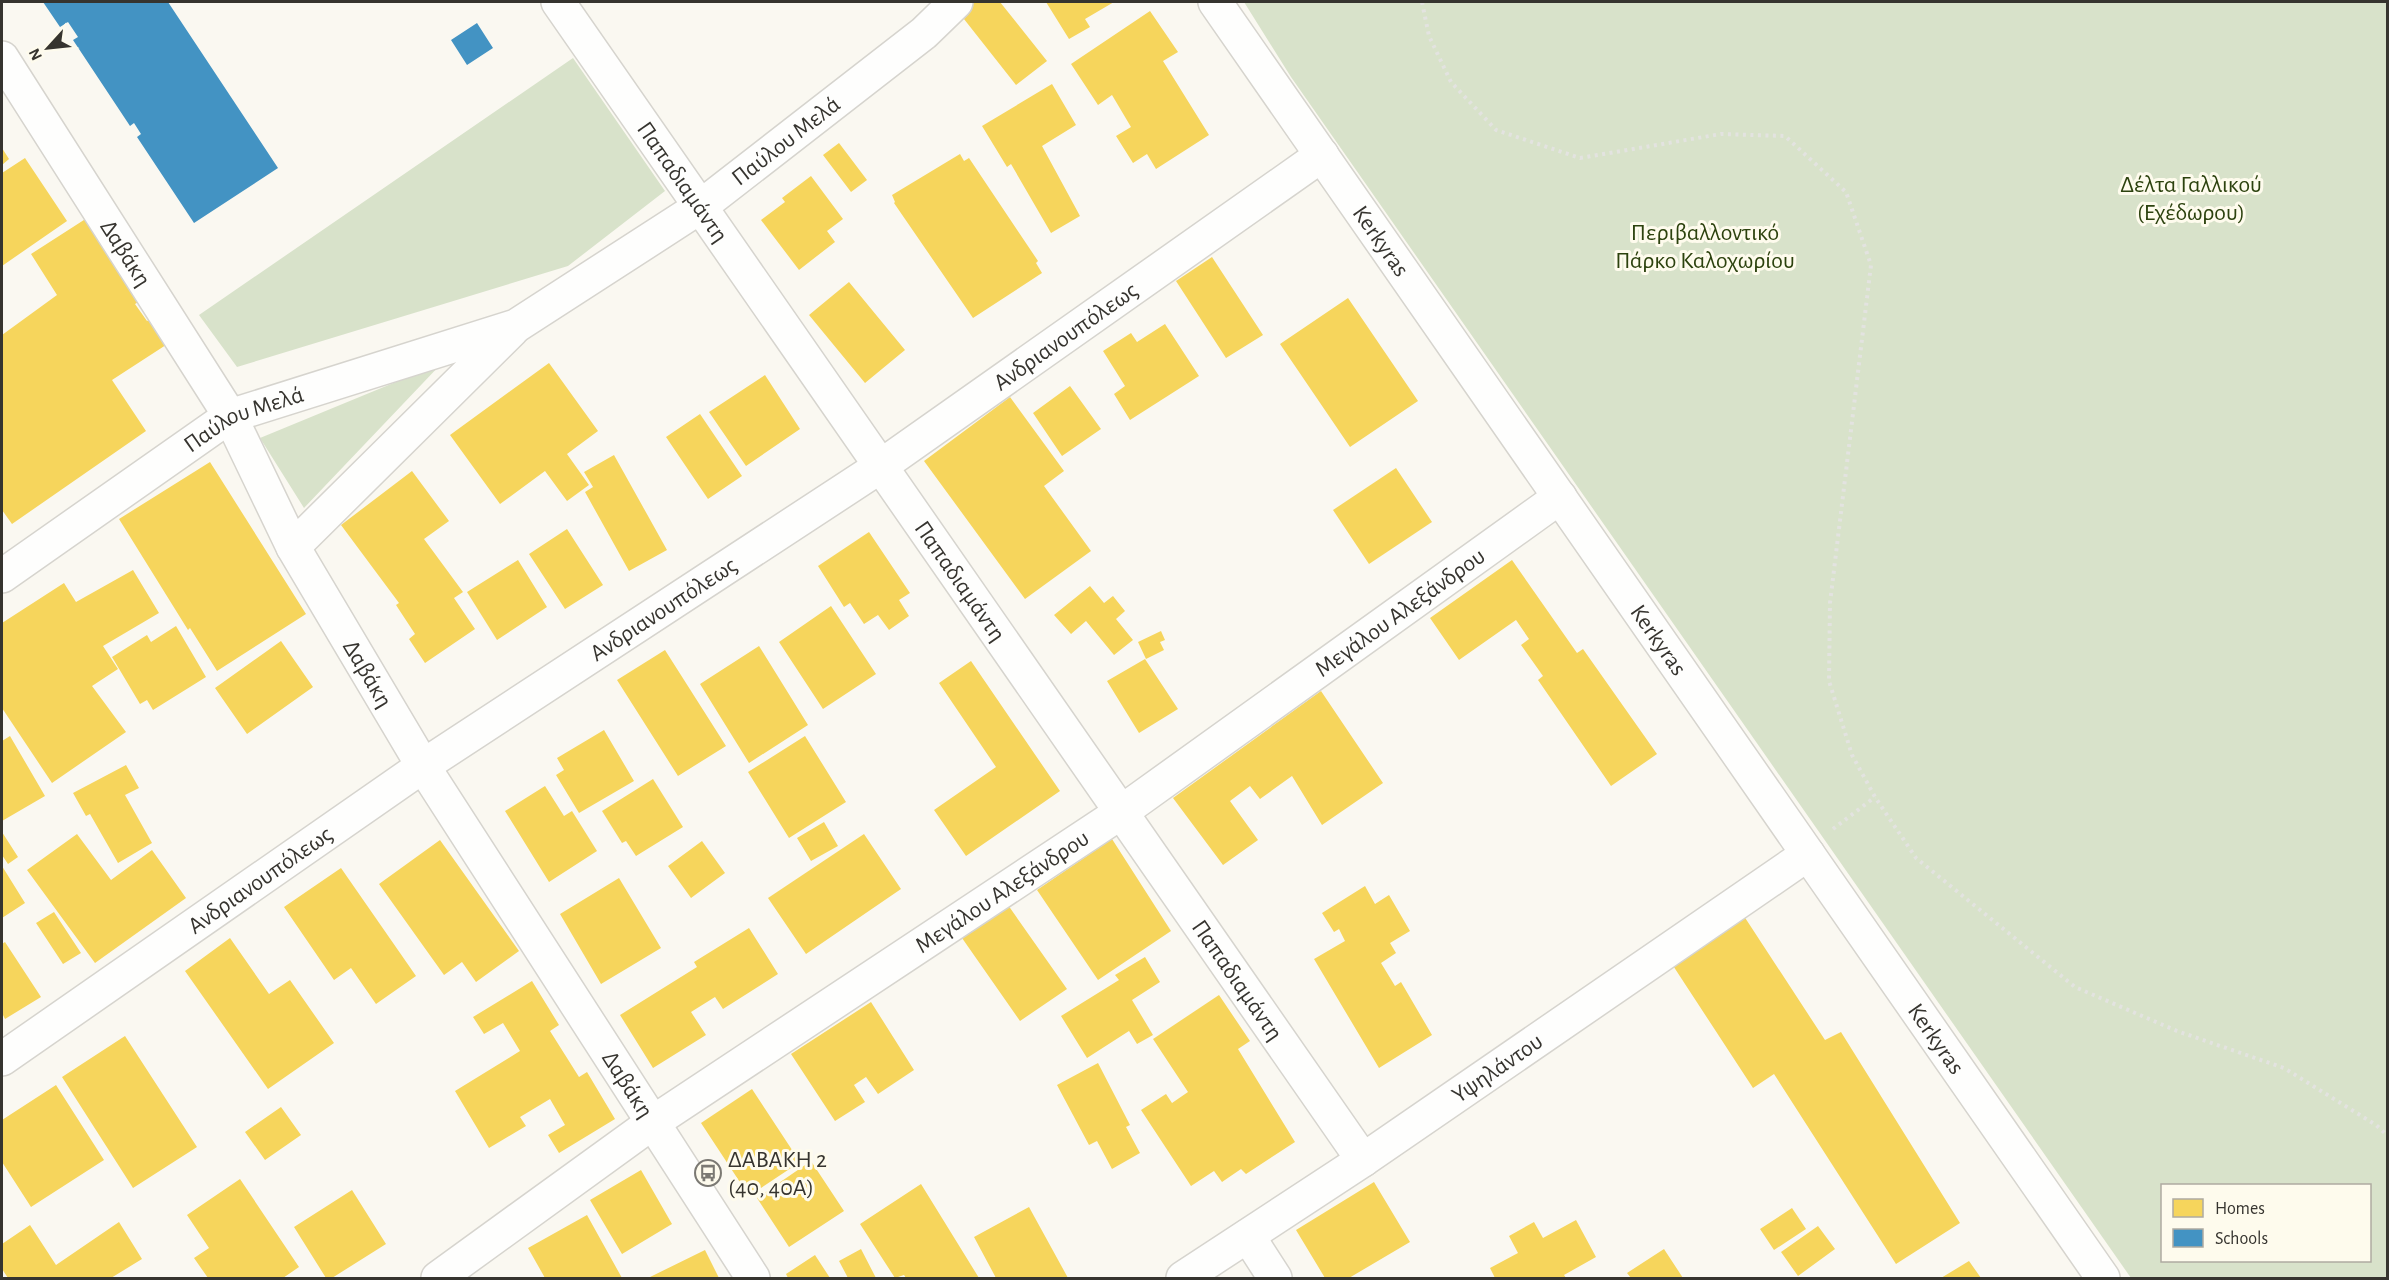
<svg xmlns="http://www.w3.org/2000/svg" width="2389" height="1280" viewBox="0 0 2389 1280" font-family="'Alegreya Sans',sans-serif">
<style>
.green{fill:#d8e2ca;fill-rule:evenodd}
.homes{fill:#f6d55c}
.schools{fill:#4393c3}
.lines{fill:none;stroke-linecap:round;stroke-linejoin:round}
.minor-casing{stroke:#d6d4ce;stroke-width:36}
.path{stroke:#e3e3e0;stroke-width:4;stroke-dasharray:3 4.5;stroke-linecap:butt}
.minor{stroke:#fefefd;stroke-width:33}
.labels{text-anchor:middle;stroke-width:6;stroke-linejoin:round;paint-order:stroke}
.street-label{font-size:24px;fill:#36342f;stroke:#fefbed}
.park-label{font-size:24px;fill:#2c420e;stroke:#fefbed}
.poi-label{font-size:24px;fill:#36342f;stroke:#fefbed;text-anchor:start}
</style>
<rect width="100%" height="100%" fill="#faf8f1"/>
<path class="green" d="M1244,2h1143v1276h-256l-840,-1201zM2162,1186h208v74h-208z
M573,58l92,133 -97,75 -331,101 -38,-52z
M442,363l-138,145 -44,-70z"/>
<path class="homes" d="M975,2h25l47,59 -31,24 -56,-71z
M1046,2h68l-29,17 5,8 -21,12z
M1150,11l28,41 -15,9 46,74 -53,34 -9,-15 -14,9 -17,-27 15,-9 -19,-32 -14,10 -27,-41z
M1052,84l24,41 -34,21 38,70 -29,17 -40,-69 -4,3 -25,-41z
M839,143l28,37 -16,12 -28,-37z
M2,148l7,11 -7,6z
M960,154l4,7 5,-3 69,103 -2,2 6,10 -69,45 -79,-115 1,-1 -3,-7z
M25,158l42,63 -65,45v-93z
M811,176l32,43 -16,12 8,11 -36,28 -38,-50 24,-18 -3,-4z
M87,218l53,83 -5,3 12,17 6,-3 16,25 -57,37 34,51 -134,93 -10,-14v-175l55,-40 -26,-41z
M1212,257l51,78 -37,23 -50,-77z
M849,282l56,68 -40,33 -56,-68z
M1348,298l70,103 -68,46 -70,-103z
M1165,324l34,52 -69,44 -16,-26 11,-8 -22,-35 28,-18 6,9z
M549,363l49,68 -31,23 22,31 -22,16 -22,-30 -45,33 -50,-69z
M765,375l35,54 -54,37 -37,-54z
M1070,386l31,43 -39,27 -29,-43z
M1010,397l54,74 -20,15 47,65 -66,48 -101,-138z
M700,414l42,62 -34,23 -42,-62z
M614,455l53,95 -38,21 -44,-79 8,-5 -9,-15z
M210,462l96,152 -89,57 -27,-43 -2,2 -69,-111z
M1396,468l36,54 -63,42 -36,-54z
M412,471l37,50 -25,18 39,53 -9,6 21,31 -50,34 -16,-24 6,-5 -19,-29 3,-2 -58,-78z
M567,529l36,56 -38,24 -36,-55z
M869,532l41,61 -11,7 10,16 -20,14 -11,-15 -14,9 -14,-21 -6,4 -26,-41z
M518,560l29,47 -50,33 -30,-48z
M1512,560l65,93 6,-4 74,105 -46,32 -73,-106 5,-4 -22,-31 8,-6 -13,-19 -57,40 -29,-42z
M133,570l26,43 -56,33 15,23 -26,17 34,46 -74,51 -50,-75v-85l62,-40 12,19z
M1090,586l14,17 9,-7 12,15 -9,8 17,21 -19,15 -28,-34 -15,13 -17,-19z
M831,606l45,68 -53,35 -44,-67z
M176,626l30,51 -53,33 -6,-10 -7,4 -28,-47 35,-22 4,7z
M1161,631l4,9 -5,2 4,8 -18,9 -8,-17z
M281,641l32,46 -66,47 -32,-46z
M759,646l49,79 -59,38 -49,-79z
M665,650l61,96 -48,30 -61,-96z
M1145,659l33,50 -39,24 -32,-52z
M971,661l89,130 -94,65 -32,-46 62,-43 -57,-84z
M1321,691l62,92 -61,42 -30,-49 -32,23 -10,-13 -20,15 28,39 -35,25 -50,-67z
M604,730l30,51 -55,32 -23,-38 8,-5 -7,-12z
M10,736l35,60 -43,25v-80z
M805,736l41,66 -57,36 -41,-66z
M126,765l13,23 -14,7 27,48 -34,20 -28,-49 -4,2 -13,-23z
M653,779l30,48 -47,29 -10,-15 -4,2 -20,-32z
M545,786l19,30 8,-5 25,40 -48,31 -44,-71z
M824,822l14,24 -27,15 -14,-23z
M2,832l16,25 -10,7 -6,-9z
M77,834l34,46 41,-30 34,48 -91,65 -68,-93z
M864,834l37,55 -95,65 -38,-56z
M1112,839l59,92 -73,49 -61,-90z
M440,840l79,111 -43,31 -14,-20 -18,13 -65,-91z
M702,841l23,32 -34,25 -23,-32z
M2,866l23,37 -23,15z
M341,868l75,108 -40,28 -25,-36 -17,12 -50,-73z
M619,878l42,70 -60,36 -41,-70z
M1365,886l10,18 14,-9 21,36 -20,12 6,10 -15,10 14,23 6,-4 31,53 -53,33 -65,-109 31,-18 -6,-12 -5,3 -12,-19z
M1008,905l59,84 -47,32 -58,-83z
M1740,910l85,130 16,-8 119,191 -64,41 -122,-190 -21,14 -85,-130z
M54,912l27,41 -18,11 -27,-41z
M749,928l29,46 -55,35 -8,-12 -24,15 15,23 -53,33 -33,-53 77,-48 -3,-5z
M230,938l39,56 21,-14 44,63 -66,46 -83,-118z
M5,942l36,55 -36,22 -3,-6v-69z
M1145,957l15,25 -28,18 21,35 -16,9 -8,-13 -42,27 -26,-42 58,-36 -4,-5z
M532,981l27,44 -9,6 29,46 8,-5 28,47 -56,34 -11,-18 17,-10 -15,-26 -30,18 6,9 -37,22 -34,-57 65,-40 -17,-28 -19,11 -11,-17z
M1219,995l31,46 -12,8 57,93 -49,32 -5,-5 -19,13 -8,-11 -23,15 -50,-76 25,-16 6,9 16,-11 -35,-53z
M871,1002l43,68 -36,24 -12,-17 -12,8 11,17 -30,19 -44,-67z
M125,1036l72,111 -64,41 -71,-111z
M1098,1063l32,62 -4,2 14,26 -28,16 -15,-28 -8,4 -32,-60z
M56,1085l48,75 -73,47 -29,-45v-42z
M752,1089l48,73 -51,34 -48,-73z
M281,1107l20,28 -36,25 -20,-28z
M811,1161l33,50 -55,36 -32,-49z
M641,1170l31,54 -50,30 -32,-54z
M240,1179l59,88 -16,11h-75l-14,-20 15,-10 -22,-33z
M1374,1182l36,60 -61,36h-24l-29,-48z
M921,1184l58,94h-73l-2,-3 -9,3 -35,-54z
M352,1190l34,54 -54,34h-6l-32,-51z
M1029,1207l39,71h-72l-22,-41z
M1792,1208l14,21 -32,21 -14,-21z
M587,1215l35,63h-77l-17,-30z
M1576,1220l20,37 -32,18 2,3h-71l-5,-10 28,-15 -9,-17 25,-14 9,16z
M119,1222l23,37 -31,19h-103l-6,-9v-25l28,-19 26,40z
M1818,1226l17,23 -37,27 -17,-24z
M861,1249l15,29h-28l-9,-17z
M1664,1249l19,29h-52l-4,-5z
M705,1250l14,28h-71z
M815,1255l15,23h-42l-2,-4z
M1969,1261l12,17h-40z"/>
<path class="schools" d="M43,2h125l110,166 -84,55 -57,-86 4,-3 -7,-11 -4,3 -57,-86 5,-3 -10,-15 -8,5z
M477,23l16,25 -26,17 -16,-25z"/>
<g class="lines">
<defs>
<g id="minor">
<path id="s1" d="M558,2l805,1158"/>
<path id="s2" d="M1215,2l888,1276"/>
<path id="s3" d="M2,58l228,358 63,131 130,219 330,512"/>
<path d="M293,547l219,-217"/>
<path id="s4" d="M2,576l228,-160 286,-90 184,-119 224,-174 32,-31"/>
<path id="s5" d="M2,1059l421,-293 458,-300 441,-311"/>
<path d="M1248,1236l27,42"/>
<path id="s6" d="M438,1278l214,-155 468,-310 440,-316"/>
<path id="s7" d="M1183,1278l180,-118 445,-306"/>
</g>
</defs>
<use href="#minor" class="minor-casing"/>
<path class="path" d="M1422,2l7,34 22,46 45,48 84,28 141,-24 64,2 61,56 25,73 -41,338 -1,78 23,74 23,42 41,61 159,129 102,44 107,37 92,57 12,11
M1833,829l42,-32"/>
<use href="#minor" class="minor"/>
</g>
<defs>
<symbol id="bus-ring" viewBox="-11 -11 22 22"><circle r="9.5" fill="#fefbed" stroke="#7b7973" stroke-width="1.5"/><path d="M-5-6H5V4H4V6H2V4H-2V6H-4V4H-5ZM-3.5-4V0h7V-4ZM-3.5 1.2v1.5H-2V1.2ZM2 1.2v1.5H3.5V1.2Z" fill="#7b7973"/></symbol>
</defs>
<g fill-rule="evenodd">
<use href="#bus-ring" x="693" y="1158" width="30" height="30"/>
</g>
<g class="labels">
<g class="street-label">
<text dy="8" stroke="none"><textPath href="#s4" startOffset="906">Παύλου Μελά</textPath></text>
<text dy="8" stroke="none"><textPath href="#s1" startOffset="219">Παπαδιαμάντη</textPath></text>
<text dy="8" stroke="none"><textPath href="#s2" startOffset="291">Kerkyras</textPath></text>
<text dy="8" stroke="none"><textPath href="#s3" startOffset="231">Δαβάκη</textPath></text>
<text dy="8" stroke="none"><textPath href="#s5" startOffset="1286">Ανδριανουπόλεως</textPath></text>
<text dy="8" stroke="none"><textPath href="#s4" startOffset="290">Παύλου Μελά</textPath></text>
<text dy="8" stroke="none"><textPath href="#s1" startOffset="705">Παπαδιαμάντη</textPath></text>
<text dy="8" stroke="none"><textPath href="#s5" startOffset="800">Ανδριανουπόλεως</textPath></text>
<text dy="8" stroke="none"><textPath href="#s6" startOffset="1170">Μεγάλου Αλεξάνδρου</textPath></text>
<text dy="8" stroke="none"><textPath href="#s2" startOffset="777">Kerkyras</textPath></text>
<text dy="8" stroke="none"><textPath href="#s3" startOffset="717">Δαβάκη</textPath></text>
<text dy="8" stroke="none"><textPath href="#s5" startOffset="314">Ανδριανουπόλεως</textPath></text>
<text dy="8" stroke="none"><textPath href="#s6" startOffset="684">Μεγάλου Αλεξάνδρου</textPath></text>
<text dy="8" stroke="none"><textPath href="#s1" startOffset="1191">Παπαδιαμάντη</textPath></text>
<text dy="8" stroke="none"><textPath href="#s2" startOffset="1263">Kerkyras</textPath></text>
<text dy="8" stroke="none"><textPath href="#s7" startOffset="378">Υψηλάντου</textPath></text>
<text dy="8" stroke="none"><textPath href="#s3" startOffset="1203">Δαβάκη</textPath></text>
</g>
<g class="park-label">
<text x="2191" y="192">Δέλτα Γαλλικού<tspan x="2191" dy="28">(Εχέδωρου)</tspan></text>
<text x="1705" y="240">Περιβαλλοντικό<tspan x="1705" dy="28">Πάρκο Καλοχωρίου</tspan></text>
</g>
<g class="poi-label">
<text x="728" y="1167">ΔΑΒΑΚΗ 2<tspan x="728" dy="28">(40, 40Α)</tspan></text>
</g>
</g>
<rect width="2389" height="1280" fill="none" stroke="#36342f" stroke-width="6"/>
<rect x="2161" y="1184" width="210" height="78" fill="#fefbed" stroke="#aeaba1" stroke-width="1.5"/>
<rect x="2173" y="1199" width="30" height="18" fill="#f6d55c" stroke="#aeaba1" stroke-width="1.5"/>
<text x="2215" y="1214" font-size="18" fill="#36342f">Homes</text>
<rect x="2173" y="1229" width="30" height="18" fill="#4393c3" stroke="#aeaba1" stroke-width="1.5"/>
<text x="2215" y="1244" font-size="18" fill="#36342f">Schools</text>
<g transform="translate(48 48) rotate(243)" stroke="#fefbed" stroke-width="4.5" paint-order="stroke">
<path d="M0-4.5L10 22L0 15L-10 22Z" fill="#36342f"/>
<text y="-9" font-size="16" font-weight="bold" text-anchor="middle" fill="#36342f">N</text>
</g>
</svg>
